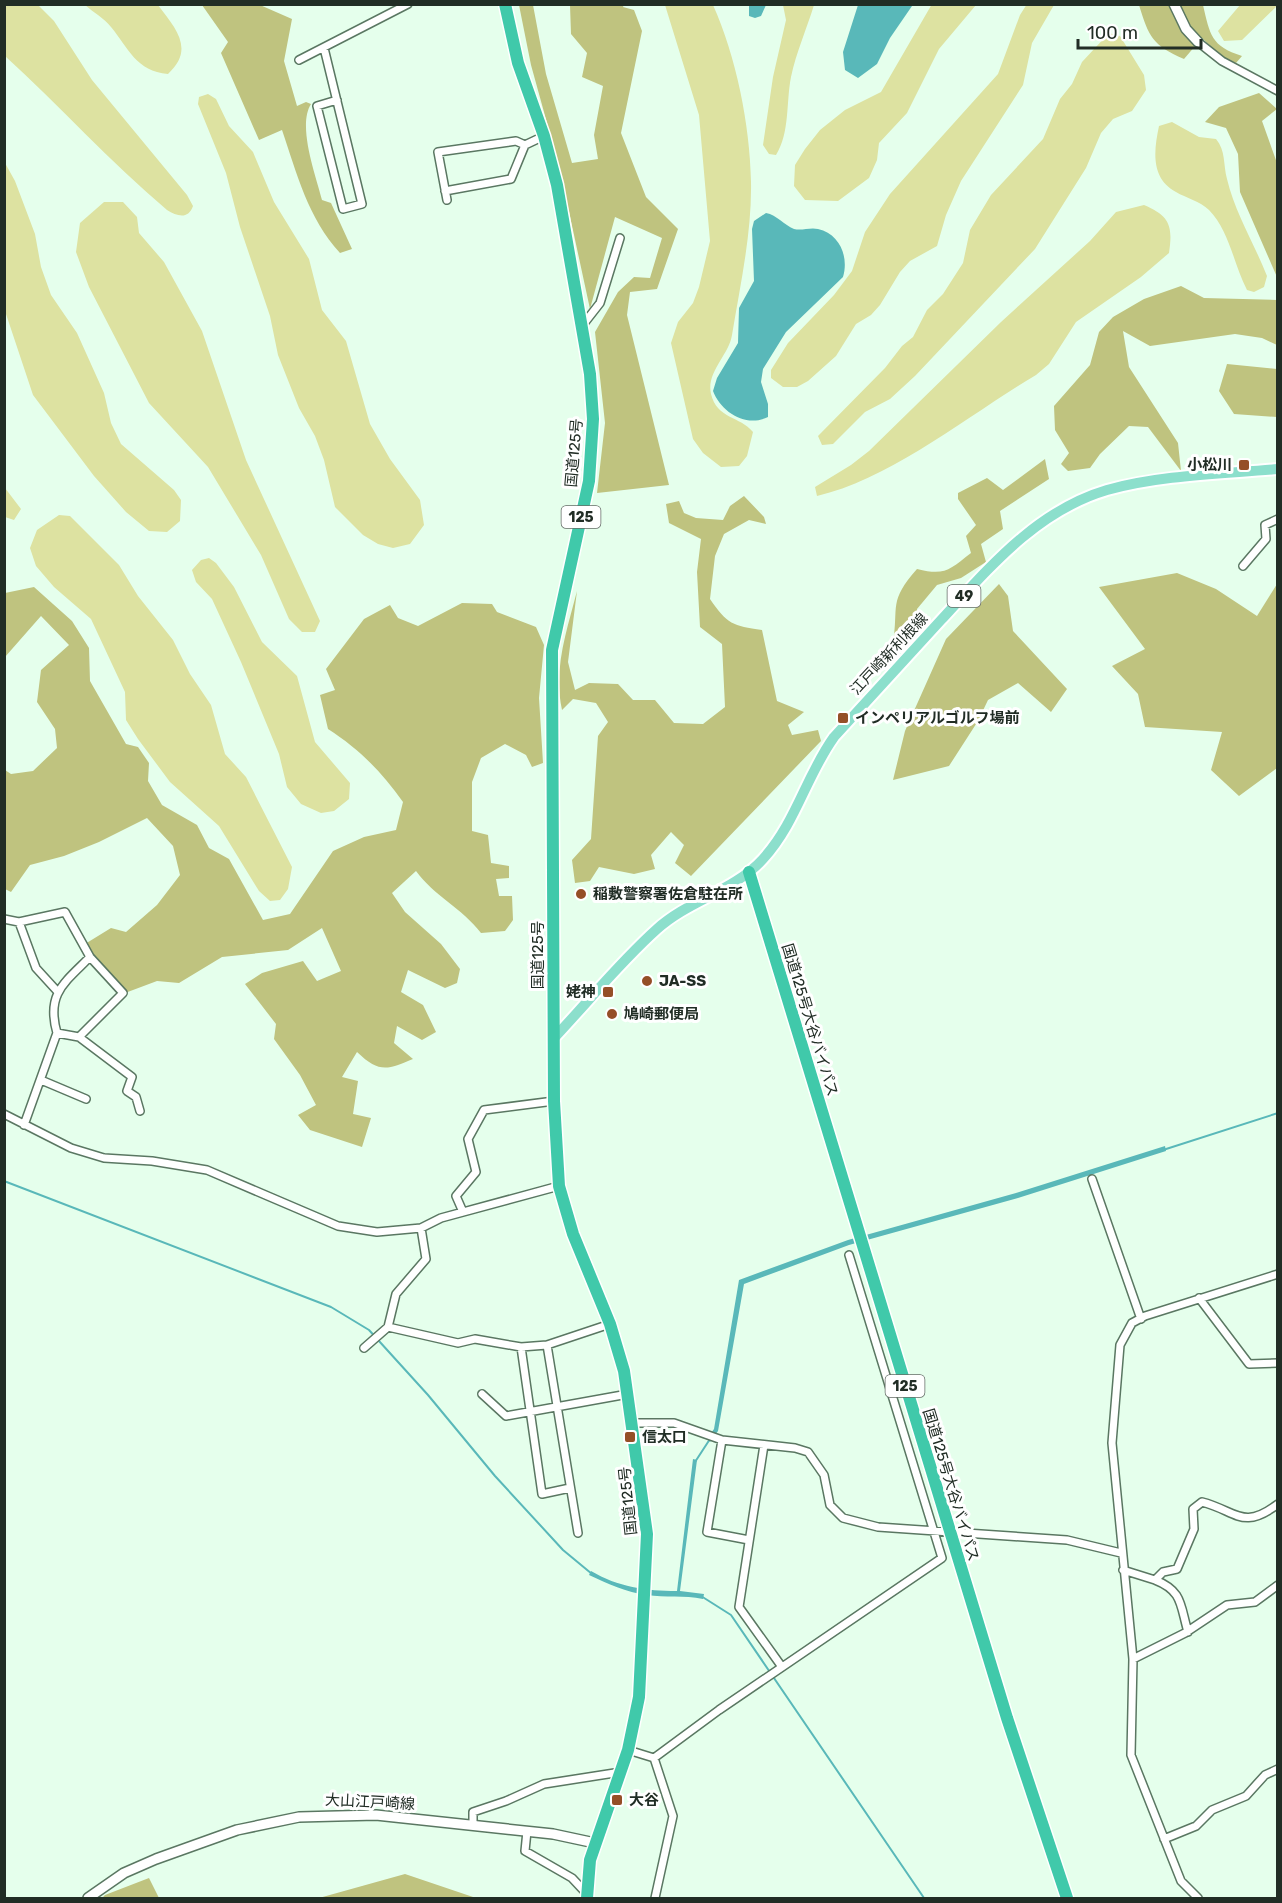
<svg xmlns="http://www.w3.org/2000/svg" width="1282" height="1903" viewBox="0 0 1282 1903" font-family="Rubik,'Noto Sans JP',sans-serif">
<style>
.green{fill:#dde2a1}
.forest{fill:#bfc37f}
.water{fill:#59b8b9}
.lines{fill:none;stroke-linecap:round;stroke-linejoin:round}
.stream{stroke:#59b8b9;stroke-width:2}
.street-casing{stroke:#5a7762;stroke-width:10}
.secondary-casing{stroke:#5a7762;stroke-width:12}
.primary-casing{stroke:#fff;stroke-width:14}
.highway-casing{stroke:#fff;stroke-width:15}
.street{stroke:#fff;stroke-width:7}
.secondary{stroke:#fff;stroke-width:9}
.primary{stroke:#8cdfcc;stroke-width:10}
.highway{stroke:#40c9aa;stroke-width:12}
.poi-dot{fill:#954f27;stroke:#fff;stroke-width:2}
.labels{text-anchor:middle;stroke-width:6;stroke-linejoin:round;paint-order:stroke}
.shield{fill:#fff;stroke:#646c66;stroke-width:1.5}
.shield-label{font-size:14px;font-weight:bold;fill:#212d25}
.street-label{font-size:15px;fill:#212d25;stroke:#fff}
.poi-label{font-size:15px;font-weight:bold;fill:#212d25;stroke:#fff;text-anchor:start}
</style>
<rect width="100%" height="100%" fill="#e5ffec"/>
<path class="green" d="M5,4l33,1 16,16 38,59 95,115 6,11c-5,14 -16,10 -26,4 -58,-49 -107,-104 -162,-154z
M932,4l44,1 -37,44 -32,64 -28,30 -2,17 -8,18 -31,23 -33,-1 -11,-14 1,-21 10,-16 15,-19 25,-20 36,-18z
M1027,4l27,1 -22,38 -9,42 -62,96 -15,34 -9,31 -27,15 -10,11 -20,33 -9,10 -15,9 -20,32 -28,25 -11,6h-14l-12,-9v-8l17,-27 46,-48 18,-24 13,-39 25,-38 108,-120 22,-59z
M85,5h73c18,24 37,44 10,69 -32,-3 -39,-25 -57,-47 -7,-9 -18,-15 -26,-22z
M665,5h48c23,51 37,120 38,177 1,51 -11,104 -19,153 -3,20 -26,37 -21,59 6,25 29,22 42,38l-6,24 -8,10 -18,1 -18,-14 -10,-14 -22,-96 7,-21 15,-19 6,-16 11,-46 -11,-126z
M783,5h31c-7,23 -18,48 -23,72 -5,25 -1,56 -15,78l-7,-1 -6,-9 10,-68 13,-57z
M1240,5l37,1 -35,34 -18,1 -6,-10z
M1109,33l11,3 24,39 2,15 -14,21 -19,8 -12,14 -15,35 -51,81 -120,127 -25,23 -25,13 -32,32 -11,1 -4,-9 67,-68 17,-22 11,-9 14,-27 16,-16 20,-31 7,-33 21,-35 52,-56 17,-40 12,-15 10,-22z
M208,94l8,5 13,27 24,26 21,50 35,57 13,51 24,31 24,83 20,35 30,41 4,25 -14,19 -17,4 -15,-4 -15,-9 -28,-28 -11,-47 -9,-24 -16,-28 -21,-53 -8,-39 -30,-89 -14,-54 -28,-69 1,-7z
M1172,122l27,15 17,2c10,12 7,25 11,40 8,34 27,64 40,97l-3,11 -10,5 -7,-2c-13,-25 -18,-60 -38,-80 -9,-9 -23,-12 -33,-18 -26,-14 -22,-42 -17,-66z
M5,163l10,18 20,53 6,33 10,28 26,38 27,60 7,30 10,21 53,46 7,10 -1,21 -13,11 -18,-1 -23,-19 -32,-36 -61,-81 -28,-84z
M104,202h19l14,15 2,16 25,29 38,69 44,129 74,161 -5,11h-13l-13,-13 -28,-64 -53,-88 -59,-64 -60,-116 -13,-35 4,-29z
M1144,205c26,11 29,21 25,48l-28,24 -65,45 -27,42 -13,11c-66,39 -145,104 -219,121l-2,-9 36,-22 18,-14 132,-129 89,-81 26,-29z
M5,488l16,21 -7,11 -9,-3z
M59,515l11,1 49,49 19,31 35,44 17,34 21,31 14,49 21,23 46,90 -4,22 -8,11 -10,1 -11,-10 -40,-65 -49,-44 -32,-43 -12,-19 -1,-28 -34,-73 -37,-32 -18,-21 -6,-18 7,-18z
M209,558l7,5 18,24 28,55 35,34 18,66 35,41 -1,16 -15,12 -13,2 -20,-9 -14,-17 -8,-33 -38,-92 -29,-63 -16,-17 -4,-12 9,-10z"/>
<path class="forest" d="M202,5h58l32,14 -8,42 13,45 9,-4 5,2c-14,22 5,72 11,96l9,3 21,46 -12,4c-32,-35 -43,-79 -58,-123l-23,10 -38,-87 7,-11z
M519,5h14l13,69 26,89 26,-4 -4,-24 9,-49 -21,-9 5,-24 -16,-19 -1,-29h54l-1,2 11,3 8,21 -21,102 25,64 32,32 -21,60 -27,3 -3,23 42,170 -72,8 8,-70 -10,-91 23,-40 16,-15 16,1 12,-40 -47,-21 -25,92 -30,-139 -29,-105z
M1139,5h64c7,30 8,41 39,51l-6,7 -14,-6 -20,-19 -18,21c-32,-14 -35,-22 -45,-54z
M1259,93l18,16 -15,12 15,42v114l-37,-85 -2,-38 -12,-26 -21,-6 14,-15z
M1181,286l23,12 73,2v45l-15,-7 -27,-4 -85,12 -27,-15 6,36 49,76 3,28 -33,-44 -19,-1 -29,28 -10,14 -22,3 -7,-7 8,-11 -14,-23 -1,-24 36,-41 9,-33 14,-15 31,-18z
M1227,364l50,5v48l-43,-3 -15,-23z
M1045,459l4,20 -49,32 3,18 -22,15 5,18 -25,16 -24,7 -20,24 -1,24 -46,41 -4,-2 27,-29c6,-38 -5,-41 24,-74 28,7 32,1 54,-16l-5,-17 10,-11 -18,-26v-6l29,-15 16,12z
M744,496l20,21 2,7 -17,-4 -25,14 -9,22 -5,43c17,25 23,27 52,31l15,71 27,11 -16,13 4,10 26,-5 3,11 -130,135 -16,-13 9,-18 -13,-13 -20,23 4,14 -21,5 -35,-7 -9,14 -15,2 -3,-23 19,-21 7,-103 10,-14 -12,-19 -23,-4 -11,11c-9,-41 5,-80 15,-119l-9,71 7,28 14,-7 29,1 15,16h22l19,23 29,1 22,-17 -3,-63 -22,-17 -3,-55 4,-33 -32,-16 -3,-19 13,-3 5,12 12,5 27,2 7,-14z
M1177,573l39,16 41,27 20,-32v184l-38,28 -28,-26 11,-38 -77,-5 -7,-33 -26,-28 33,-17 -46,-62z
M999,584l9,12 5,35 54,58 -16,23 -33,-29 -30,17 -10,21 -29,45 -56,14 12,-49 41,-92z
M34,587l38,34 17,27 1,33 36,63 12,3 11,16 -1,18 14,24 35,20 12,23 20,11 34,61 27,-6 43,-63 31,-14 32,-7 7,-28c-22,-31 -44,-53 -75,-73l-8,-34 15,-5 -9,-21 38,-50 26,-14 8,13 20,8 44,-23 30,1 5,8 39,15 8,18 -5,53 4,65 -11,4 -6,-12 -21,-11 -24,14 -9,24v49l16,4 3,28 18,3v12l-13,1 3,17h13l1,24 -8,11 -24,2c-19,-25 -47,-37 -65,-62l-24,22 13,19 36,32 19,25 -3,14 -12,5 -37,-18 -7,22 22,13 13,27 -14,8 -25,-14 -3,17 19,16c-26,11 -34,14 -56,-7l-15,25 16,4 -5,33 18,4 -9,29 -52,-17 -12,-15 18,-10 -16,-30 -26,-36 2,-15 -31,-40 17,-11 41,-12 14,20 24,-10 -19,-43 -34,22 -66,7 -43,26 -22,-2 -32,12 -20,-18 -20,-31 26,-16 15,4 31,-27 23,-30 -7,-29 -26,-28 -48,24 -35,14 -34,9 -19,27 -6,-3v-119l6,4 22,-3 24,-23 -2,-19 -18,-27 4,-32 28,-25 -28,-29 -36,41v-64z
M405,1874l71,24h-157z
M149,1878l10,20h-57l3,-3z"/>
<path class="water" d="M749,5v-1l17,1 -5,11 -6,2 -6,-2z
M858,5l54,1 -22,32 -13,26 -19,14 -13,-8 -2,-18z
M766,213c11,2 18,12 28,16 8,2 16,-2 24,0 22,5 31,28 25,48l-57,55 -23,37 -2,13 7,22v13c-22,11 -47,-5 -55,-26l4,-13 21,-35 1,-35 15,-27 -2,-52 2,-8z
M1165,1146l1,5 -148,47 -169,47 -105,39 -26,147 -8,11 -3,-3 7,-10 25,-149 109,-40 168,-47z
M693,1459l4,1 -17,131 24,3 -1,5c-19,-4 -38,-1 -56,-4 -21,-3 -39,-11 -58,-20l2,-4c27,16 55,20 86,20z"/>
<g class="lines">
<path class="stream" d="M1163,1150l115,-37
M4,1181l327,126 38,23 59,65 67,81 68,74 29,24
M695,1462l15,-23
M701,1596l30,19 193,283"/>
<defs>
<path id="street" d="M1198,42l24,19 56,30
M324,48l38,156 -19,5 -26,-103 20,-6
M299,60l109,-56
M445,191l66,-12 14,-34
M447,200l-9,-48 78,-11 9,4 19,-9
M582,326l18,-23 20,-65
M1243,566l23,-27 -1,-14 13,-6
M4,919l15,3 46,-10 25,45 33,36 -44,44
M19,922l17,46 21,23
M90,957c-26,26 -44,37 -33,76l22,4 53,40 -5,14 9,6 4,14
M41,1080l45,19
M4,1114l67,34 33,10 48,3 55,9 131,56 39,6 44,-4 20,-10 118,-32
M24,1125l33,-92
M1092,1179l49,140
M463,1212l-7,-16 20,-24 -8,-33 16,-29 70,-9
M1199,1298l50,66 29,-1
M388,1327l8,-33 30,-35 -5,-31
M547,1345l31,188
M521,1347l21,147 28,-6
M364,1348l24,-21 70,16 17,-4 46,8 26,-2 63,-21
M482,1394l24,22 122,-22
M633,1423h41l48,17 73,8 13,4 16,23 6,30 13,13 35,9 189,13 54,13
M722,1440l-15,92 42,8
M764,1445l-25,162 43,60
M1123,1570l32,10 8,-8 14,-3 17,-40 -1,-20 9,-7c35,9 40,29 76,2
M1155,1580c28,11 25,25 33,52
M1133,1659l52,-26 42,-28 28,-3 23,-17
M628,1750l26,8 65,-48 223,-152 -93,-303
M654,1758l19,58 -18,82
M473,1825v-13l33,-11 38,-17 77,-12
M527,1831l-2,20 47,27 15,16
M1164,1839l32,-13 16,-16 34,-14 19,-21 13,-6
M1198,1898l-17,-17 -50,-126 2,-96 -21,-216 8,-98 12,-22 13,-7 133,-42"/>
<path id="secondary" d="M1174,4l12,25 12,13
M88,1898l36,-25 32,-14 81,-29 62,-13 77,-2 177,19 42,9"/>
<path id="primary" d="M554,1038c34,-36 66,-76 103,-109 32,-29 77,-38 106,-70 33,-36 43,-83 71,-122 36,-39 71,-78 107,-117 48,-52 95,-109 166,-130 54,-15 114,-16 171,-21"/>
<path id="highway" d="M505,4l13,59 26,73 13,49 33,189 3,45 -4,62 -37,169 2,451 5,85 14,48 37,90 14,47 23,163 -8,163 -11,53 -38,110 -3,38
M749,872l258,846 60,180"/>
</defs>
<use href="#street" class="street-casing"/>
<use href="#secondary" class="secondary-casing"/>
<use href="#primary" class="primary-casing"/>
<use href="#highway" class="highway-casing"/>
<use href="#street" class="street"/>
<use href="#secondary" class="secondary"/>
<use href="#primary" class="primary"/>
<use href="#highway" class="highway"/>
</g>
<g class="poi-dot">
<rect x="1238" y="459" width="12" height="12" rx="3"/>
<rect x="837" y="712" width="12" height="12" rx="3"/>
<circle cx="581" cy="894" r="6"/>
<circle cx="647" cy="981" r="6"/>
<rect x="602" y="986" width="12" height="12" rx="3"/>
<circle cx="612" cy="1014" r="6"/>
<rect x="624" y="1431" width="12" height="12" rx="3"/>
<rect x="611" y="1794" width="12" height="12" rx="3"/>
</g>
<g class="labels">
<g class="shield">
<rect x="561.5" y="506" width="39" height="22" rx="4.5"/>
<rect x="947.5" y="585" width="33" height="22" rx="4.5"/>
<rect x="885.5" y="1375" width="39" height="22" rx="4.5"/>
</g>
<g class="shield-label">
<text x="581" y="522">125</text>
<text x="964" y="601">49</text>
<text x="905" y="1391">125</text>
</g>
<g class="street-label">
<text transform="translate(574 453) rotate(-85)" y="5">国道125号</text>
<text transform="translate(889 654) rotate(-47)" y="5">江戸崎新利根線</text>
<text transform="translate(538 955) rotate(-90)" y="5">国道125号</text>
<text transform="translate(810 1020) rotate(73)" y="5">国道125号大谷バイパス</text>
<text transform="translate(951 1485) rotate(73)" y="5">国道125号大谷バイパス</text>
<text transform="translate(628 1501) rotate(-96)" y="5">国道125号</text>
<text transform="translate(370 1802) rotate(3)" y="5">大山江戸崎線</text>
</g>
<g class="poi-label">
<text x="1232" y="470" text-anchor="end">小松川</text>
<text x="855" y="723">インペリアルゴルフ場前</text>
<text x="593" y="899">稲敷警察署佐倉駐在所</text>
<text x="659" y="986">JA-SS</text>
<text x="596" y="997" text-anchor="end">姥神</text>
<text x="624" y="1019">鳩崎郵便局</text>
<text x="642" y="1442">信太口</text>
<text x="629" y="1805">大谷</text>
</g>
</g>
<rect width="1282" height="1903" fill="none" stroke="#212d25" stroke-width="12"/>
<path d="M1078 39v9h123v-9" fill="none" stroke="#212d25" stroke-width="3"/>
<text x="1087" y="39" font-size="18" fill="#212d25" stroke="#ffffff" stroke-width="4.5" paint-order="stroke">100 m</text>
</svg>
